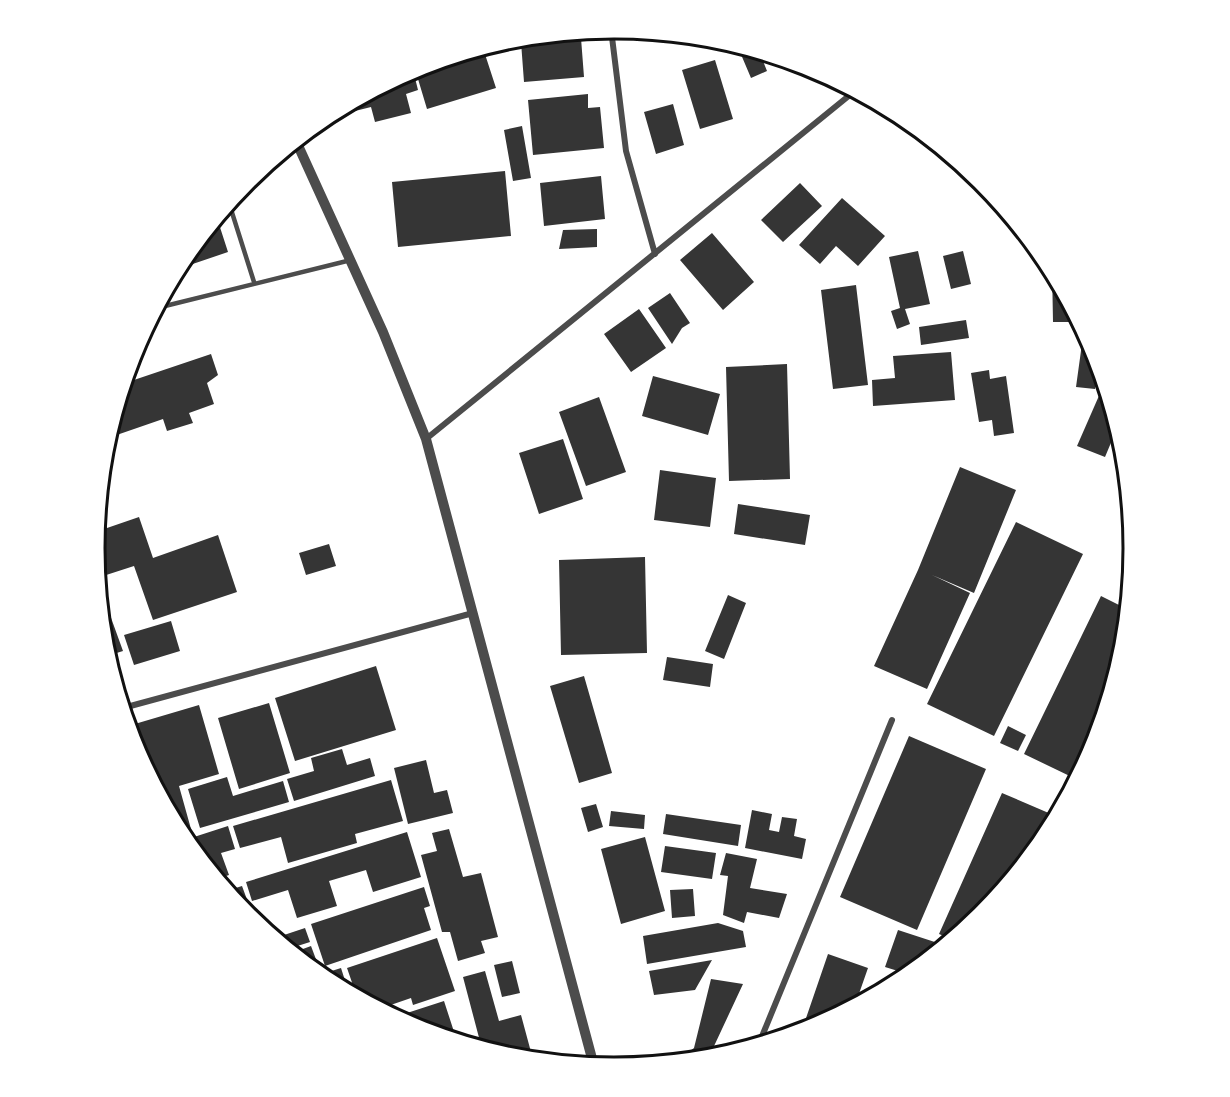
<svg xmlns="http://www.w3.org/2000/svg" width="1230" height="1097" viewBox="0 0 1230 1097" font-family="'Noto Sans',sans-serif">
<style>
.building{fill:#353535}
.lines{fill:none;stroke-linecap:round;stroke-linejoin:round}
.service{stroke:#4c4c4c;stroke-width:4.5}
.minor{stroke:#4c4c4c;stroke-width:6}
.tertiary{stroke:#4c4c4c;stroke-width:10}
.rim{fill:none;stroke:#111;stroke-width:3}
</style>
<rect width="100%" height="100%" fill="#fff"/>
<path class="building" d="M581,38l3,39 -60,5 -3,-40z
M737,45l22,6 8,20 -16,7z
M483,48l13,40 -69,21 -12,-40z
M715,60l18,59 -33,10 -18,-59z
M413,70l5,20 -12,4 5,19 -36,9 -4,-15 -32,8 -1,-5z
M588,94v14l12,-1 4,41 -71,7 -5,-55z
M673,104l11,41 -28,9 -12,-42z
M522,126l9,52 -18,3 -9,-51z
M505,171l6,65 -113,11 -6,-65z
M601,176l4,43 -61,7 -4,-43z
M800,183l22,23 -39,36 -22,-22z
M842,198l43,38 -27,30 -22,-20 -16,18 -21,-19z
M217,218l11,34 -50,17 5,-10z
M597,229v18l-38,2 4,-19z
M712,233l42,49 -31,28 -43,-50z
M918,251l12,53 -25,5 5,15 -13,5 -6,-18 9,-3 -11,-51z
M963,251l8,33 -20,5 -8,-33z
M1052,268l19,36 9,18h-27z
M856,285l12,100 -35,4 -12,-99z
M670,293l20,30 -8,5 -10,16 -24,-36z
M639,309l27,39 -35,24 -27,-38z
M966,320l3,18 -48,7 -2,-18z
M1084,329l12,21 3,12 -4,27 -19,-2z
M951,352l4,48 -82,6 -1,-26 23,-2 -2,-22z
M211,354l7,21 -11,8 7,21 -25,9 4,10 -26,8 -4,-12 -55,19 17,-55z
M787,364l3,115 -61,2 -3,-114z
M989,370l1,9 16,-3 8,57 -20,3 -2,-16 -13,2 -8,-49z
M653,376l67,18 -12,41 -66,-19z
M1105,382l13,44 -13,31 -28,-11z
M599,397l27,75 -40,14 -27,-74z
M563,439l20,60 -44,15 -20,-61z
M960,467l56,23 -42,103 -42,-18 38,18 -43,96 -53,-23 44,-96z
M660,470l56,8 -6,49 -56,-7z
M99,504l8,24 32,-11 14,41 65,-23 19,57 -84,28 -19,-54 -34,11 -3,-10 -2,-19z
M738,504l72,11 -5,30 -71,-11z
M1016,522l67,32 -89,182 -67,-32z
M329,544l7,22 -30,9 -7,-22z
M645,557l2,96 -86,2 -2,-95z
M728,595l18,8 -22,56 -19,-8z
M1101,596l28,14 -4,40 -30,98 -17,32 -54,-26z
M110,615l13,36 -16,5 -5,-38z
M171,621l9,30 -46,14 -10,-30z
M667,657l46,7 -3,23 -47,-7z
M376,666l20,64 -101,31 -20,-63z
M584,676l28,97 -33,10 -29,-97z
M269,703l21,70 -51,16 -21,-71z
M199,705l20,69 -40,12 12,43 -11,3 -46,-85 -6,-21z
M1008,726l18,9 -8,16 -18,-8z
M909,736l77,33 -69,161 -77,-33z
M342,749l5,16 23,-7 5,18 -81,25 -7,-22 27,-8 -3,-13z
M426,760l8,33 13,-3 6,23 -45,11 -14,-56z
M227,777l6,19 50,-15 6,21 -89,26 -12,-39z
M391,780l12,41 -48,13 2,9 -69,20 -7,-26 -41,11 -7,-22z
M1002,793l56,24 -11,21 -65,78 -29,24 -14,-6z
M596,804l7,23 -15,5 -7,-24z
M752,810l20,4 -3,16 10,2 3,-15 15,2 -3,17 12,3 -4,20 -57,-11z
M611,811l34,4 -1,14 -35,-3z
M666,814l75,11 -3,21 -75,-12z
M228,826l7,23 -14,4 8,22 -12,4 -16,-19 -7,-23z
M449,829l14,48 18,-4 17,64 -17,4 4,12 -27,8 -8,-29h-8l-21,-77 16,-4 -5,-18z
M407,832l14,45 -48,15 -7,-22 -37,11 8,25 -40,12 -9,-28 -36,11 -6,-19z
M645,837l20,74 -44,13 -20,-75z
M665,846l51,7 -4,26 -51,-7z
M726,853l31,6 -7,29 37,6 -8,24 -32,-6 -3,11 -21,-8 5,-39 -8,-1z
M242,886l7,19 -8,3 -15,-17z
M424,887l6,19 -6,2 7,22 -106,36 -14,-42z
M693,889l2,27 -23,2 -2,-28z
M718,923l25,8 3,16 -99,17 -4,-28z
M305,928l5,14 -22,7 -22,-17 4,-2 5,8z
M898,930l49,16 -36,29 -26,-8z
M437,938l18,53 -42,14 -2,-7 -32,11 -22,-12 -10,-29z
M311,946l9,24 -5,2 -23,-19z
M828,954l40,14 -14,40 -38,20 -12,-4z
M712,960l-17,30 -41,5 -5,-24z
M512,961l8,32 -18,4 -8,-32z
M341,968l8,25 -30,-18z
M485,971l14,50 22,-6 10,37 -8,3 2,5 -12,-2 -31,-9 -19,-72z
M711,979l32,5 -35,75 -33,4 19,-15z
M444,1001l13,40 -45,-14 -5,-14z"/>
<g class="lines">
<path class="service" d="M229,203l25,79
M157,308l194,-48"/>
<path class="minor" d="M611,29l15,122 29,103
M426,439l430,-349
M123,708l350,-95
M758,1046l134,-326"/>
<path class="tertiary" d="M296,141l87,191 43,107 168,627"/>
</g>
<path d="M0 0H1230V1097H0ZM105 548a509 509 0 1 1 1018 0a509 509 0 1 1-1018 0Z" fill="#fff" fill-rule="evenodd"/>
<path class="rim" d="M105 548a509 509 0 1 1 1018 0a509 509 0 1 1-1018 0Z"/>
</svg>
